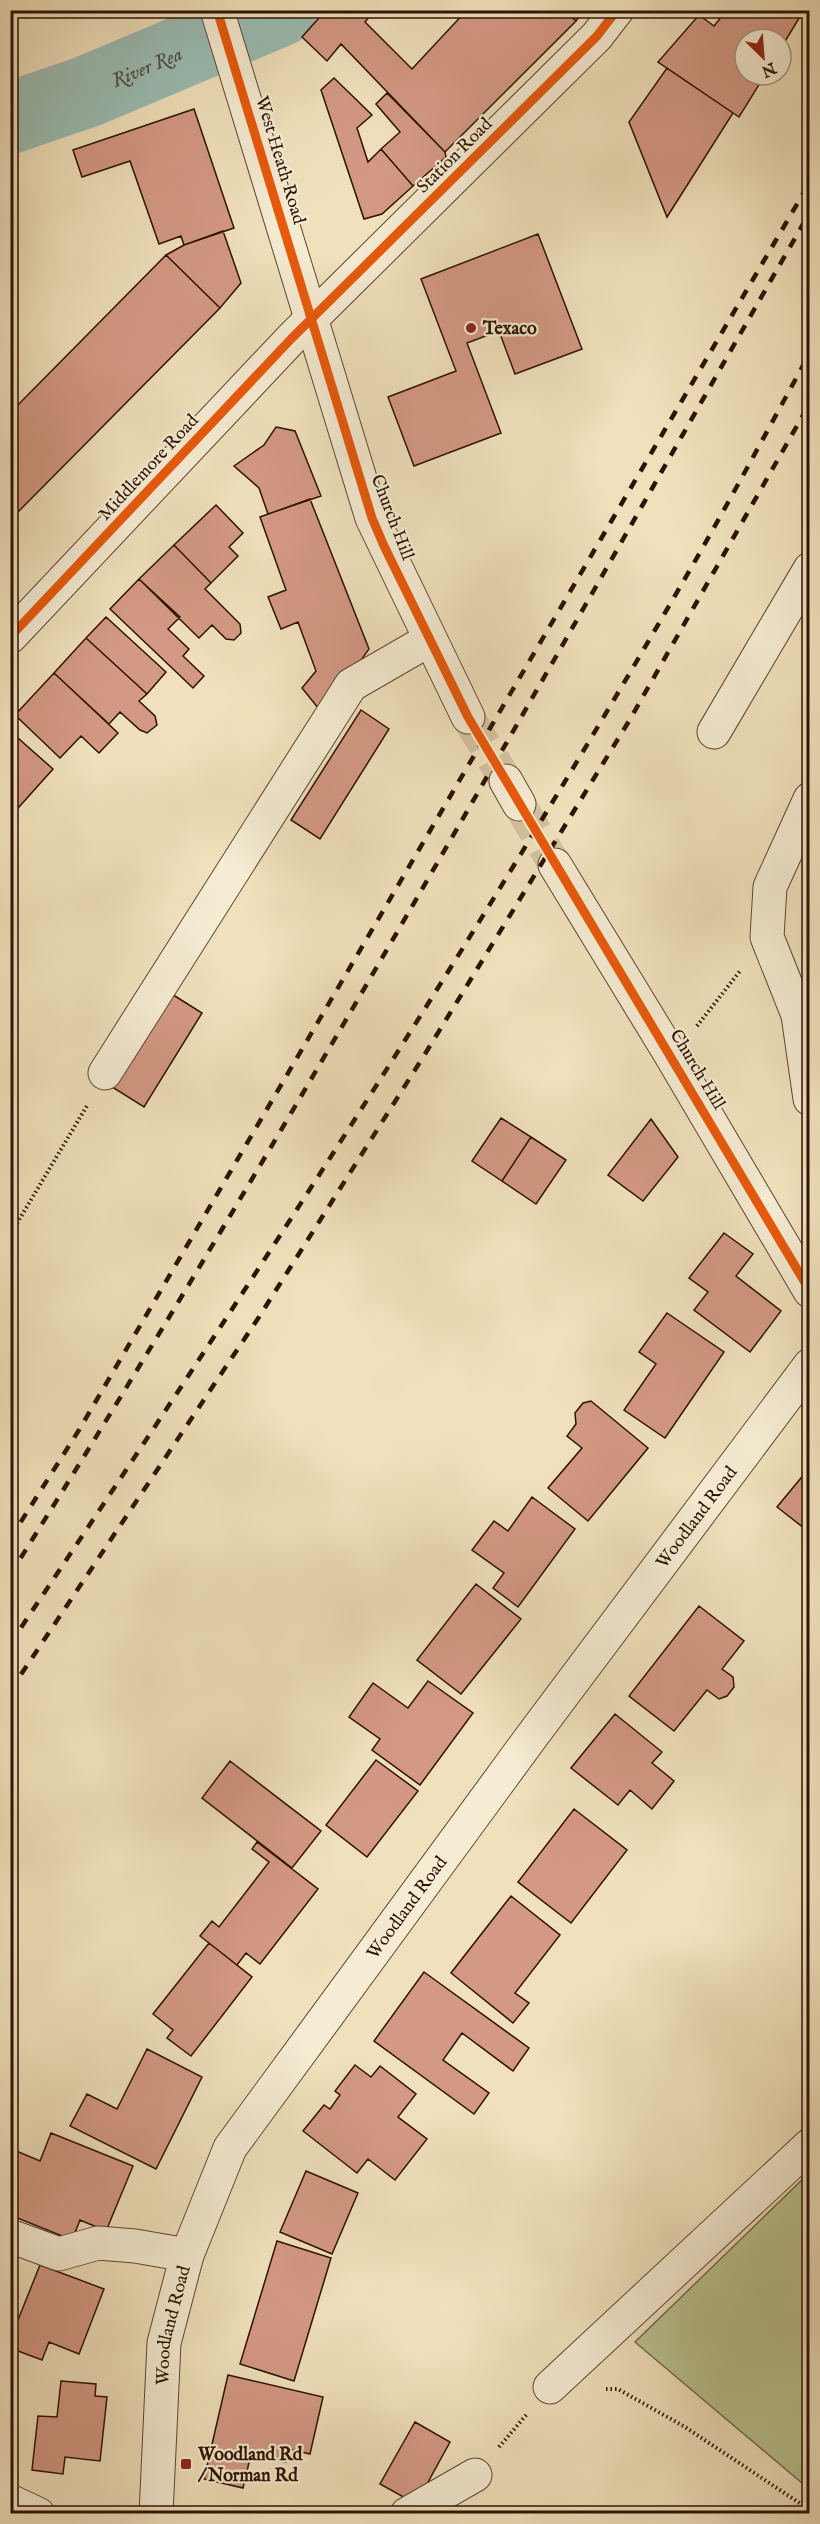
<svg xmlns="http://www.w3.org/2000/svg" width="820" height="2524" viewBox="0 0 820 2524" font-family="'IM FELL English',serif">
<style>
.green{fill:#bac391;stroke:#736a4a;stroke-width:1.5}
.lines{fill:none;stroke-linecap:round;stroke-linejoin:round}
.river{stroke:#9abdb4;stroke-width:72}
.building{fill:#d49984;stroke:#2c1204;stroke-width:1.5}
.minor-tunnel{stroke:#d3c2a0;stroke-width:33;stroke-dasharray:33 16;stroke-linecap:butt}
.minor-casing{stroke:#5d4632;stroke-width:35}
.path{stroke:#2c1204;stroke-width:4;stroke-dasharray:1.5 3;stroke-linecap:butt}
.minor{stroke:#f5ecd3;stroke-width:33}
.rail{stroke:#2c1204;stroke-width:4.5;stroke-dasharray:10 10;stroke-linecap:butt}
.cycleway-casing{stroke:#f5ecd3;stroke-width:13}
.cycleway{stroke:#e8590c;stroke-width:9}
.poi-dot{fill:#8f2418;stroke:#f5ecd3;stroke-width:2}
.labels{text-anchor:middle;stroke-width:4.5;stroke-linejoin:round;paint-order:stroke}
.street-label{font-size:18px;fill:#2c1204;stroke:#f5ecd3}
.poi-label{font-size:18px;font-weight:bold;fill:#2c1204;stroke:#f5ecd3;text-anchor:start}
.water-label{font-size:20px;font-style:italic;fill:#524e42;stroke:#f5ecd3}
</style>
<rect width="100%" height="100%" fill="#f0e1bc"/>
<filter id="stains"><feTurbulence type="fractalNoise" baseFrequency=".00333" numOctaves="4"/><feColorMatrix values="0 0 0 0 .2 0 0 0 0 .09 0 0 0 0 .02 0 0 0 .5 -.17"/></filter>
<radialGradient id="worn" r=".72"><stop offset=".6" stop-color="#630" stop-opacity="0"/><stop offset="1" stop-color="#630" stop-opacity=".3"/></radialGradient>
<path class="green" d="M809,2173v316l-174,-147z"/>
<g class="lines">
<path class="river" id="s1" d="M10,118l76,-26 195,-82"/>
</g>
<path class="building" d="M326,10h49l-10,12 47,47 55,-59h96l13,11 -131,131 -104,-108 -14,17 -25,-24z
M563,10h22l-9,11z
M727,10h77l-23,38v-9h-36v36h20l-26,42 -81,-55 41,-47 15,11z
M667,68l66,45 -66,104 -38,-95z
M334,78l38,37 -15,13 11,34 13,-13 32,37 -31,28 -18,5 -43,-129z
M387,93l58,59 1,5 -33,29 -32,-37 19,-17 -24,-28z
M194,109l40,119 -50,17 -3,-9 -22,8 -29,-83 -48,16 -9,-27z
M223,231l18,52 -21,25 -54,-53 18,-10z
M538,234l44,115 -67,25 -16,-43 -32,12 34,90 -87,33 -26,-69 68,-26 -35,-92z
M166,255l54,53 -203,205 -7,-6v-94z
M276,427l19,4 26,65 -53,18 -9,-26 -25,-22 30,-21z
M310,499l59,150 -46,65 -21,-26 14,-17 -18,-49 -17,7 -13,-32 18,-7 -26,-73z
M216,505l27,28 -14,14 9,9 -27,27 -37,-38z
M174,545l37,38 -6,6 35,35 1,9 -7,7 -8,-1 -14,-14 -13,13 -60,-59z
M139,579l41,38 -12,12 21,20 -6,7 21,20 -11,12 -83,-79z
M106,617l60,55 -19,22 -61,-56z
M86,638l61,56 -8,7 16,15 2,9 -10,8 -7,-3 -20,-18 -11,12 -55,-51z
M54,673l64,60 -19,20 -18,-17 -21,22 -45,-43z
M361,710l28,19 -69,110 -29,-19z
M10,731l43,38 -43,48z
M167,991l35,22 -58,94 -35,-22z
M501,1118l30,19 -29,44 -30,-20z
M651,1119l27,38 -35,44 -35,-26z
M531,1137l35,23 -30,44 -34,-23z
M724,1233l29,21 -17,22 45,35 -31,41 -56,-42 14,-18 -19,-14z
M667,1313l57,39 -59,86 -41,-28 32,-46 -17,-12z
M591,1401l57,47 -60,73 -40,-33 34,-40 -15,-12 9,-12 -1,-11 8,-10z
M810,1467v64l-1,1 -32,-25z
M532,1497l43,32 -57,78 -25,-19 11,-15 -32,-23 22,-29 14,10z
M476,1584l45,35 -60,75 -44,-34z
M699,1606l45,35 -22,28 11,8 1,10 -7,9 -8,3 -12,-9 -33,41 -45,-35z
M428,1681l45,32 -53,72 -48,-35 8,-11 -31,-22 24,-34 35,25z
M615,1714l47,38 -10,11 22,18 -22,28 -22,-19 -12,15 -47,-37z
M376,1760l42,31 -51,66 -41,-32z
M230,1761l91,70 -29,37 -90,-70z
M574,1809l53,41 -56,73 -53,-41z
M257,1842l61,47 -58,75 -14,-11 -9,12 -37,-29 12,-15 7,6 50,-65 -17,-13z
M511,1896l49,39 -45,58 14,10 -16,20 -62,-50z
M209,1943l43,34 -61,79 -24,-18 6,-8 -20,-16z
M424,1972l105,76 -16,23 -51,-38 -19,27 46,33 -15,21 -100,-73z
M147,2049l55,28 -46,92 -86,-43 17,-32 30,15z
M355,2065l16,12 9,-11 36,28 -18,23 29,22 -32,41 -27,-21 -11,14 -54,-42 21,-26 6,4 10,-14 -5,-4z
M51,2133l82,33 -27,65 -26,-11 -8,20 -62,-25v-57l4,-8 26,11z
M306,2171l52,22 -26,61 -52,-22z
M277,2241l54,17 -37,123 -54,-17z
M40,2265l64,24 -25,65 -30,-12 -7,18 -32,-12v-8z
M228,2375l95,22 -13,57 -21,-5 -3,13 -35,-8 -8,34 -39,-9z
M61,2381l35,3 -1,12 12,1 -7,64 -35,-4 -2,17 -31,-4 6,-54 19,1z
M415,2422l35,20 -34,62 -36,-20z"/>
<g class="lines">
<path class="minor-tunnel" d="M468,717l38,64
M519,804l36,61"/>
<defs>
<g id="minor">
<path d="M217,10l155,508 96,199"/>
<path d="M10,637l281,-298 306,-303 20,-26"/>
<path d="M714,732l96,-163"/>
<path d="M506,781l13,23"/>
<path d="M810,799l-40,88 -3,50 31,78 12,84"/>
<path d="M555,865l114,187 141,239"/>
<path d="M105,1073l246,-388 78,-45"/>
<path d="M10,2236l49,18 39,-11 37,3 52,9"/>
<path d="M550,2387l260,-242"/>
<path d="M10,2501l28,13"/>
<path id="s2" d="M156,2514l8,-171 23,-88 43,-107 302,-412 278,-371"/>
<path d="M407,2514l68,-39"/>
</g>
</defs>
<use href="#minor" class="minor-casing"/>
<path class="path" d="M697,1026l43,-55
M10,1235l78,-131
M606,2389h12l67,38 125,83
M499,2447l28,-33"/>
<use href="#minor" class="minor"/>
<path class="rail" d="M10,1539l69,-109 731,-1248
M10,1575c281,-446 538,-906 800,-1363
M10,1644c232,-346 461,-696 670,-1057 45,-77 87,-156 130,-234
M10,1691l249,-374 166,-263 204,-333 181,-318"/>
<defs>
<path id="cycleway" d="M217,10l155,508 12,28 84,171 342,574
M10,637l281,-298 306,-303 20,-26"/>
</defs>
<use href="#cycleway" class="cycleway-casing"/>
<use href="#cycleway" class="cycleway"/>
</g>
<g class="poi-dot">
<circle cx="471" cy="328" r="6"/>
<rect x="180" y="2458" width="12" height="12" rx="3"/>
</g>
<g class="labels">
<g class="street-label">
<text transform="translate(454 155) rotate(-45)" y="6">Station Road</text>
<text transform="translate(281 160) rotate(73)" y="6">West Heath Road</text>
<text transform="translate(148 467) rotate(-47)" y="6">Middlemore Road</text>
<text transform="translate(393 517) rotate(69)" y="6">Church Hill</text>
<text transform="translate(698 1069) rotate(59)" y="6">Church Hill</text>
<text dy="6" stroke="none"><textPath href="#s2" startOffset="1162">Woodland Road</textPath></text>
<text dy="6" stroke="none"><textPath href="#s2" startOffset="676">Woodland Road</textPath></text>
<text dy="6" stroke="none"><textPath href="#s2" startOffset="190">Woodland Road</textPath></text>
</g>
<g class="poi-label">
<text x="483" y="334">Texaco</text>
<text x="198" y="2460">Woodland Rd<tspan x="198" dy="21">/ Norman Rd</tspan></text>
</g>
<g class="water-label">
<text dy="7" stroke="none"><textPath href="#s1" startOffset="146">River Rea</textPath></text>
</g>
</g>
<rect width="820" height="2524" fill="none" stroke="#f0e1bc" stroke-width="36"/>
<rect x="12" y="12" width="796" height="2500" fill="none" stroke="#2c1204" stroke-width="3"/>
<rect x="18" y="18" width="784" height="2488" fill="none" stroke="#2c1204" stroke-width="1.5"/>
<g transform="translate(763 57) rotate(155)"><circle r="28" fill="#f5ecd3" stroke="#a59580" stroke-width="1.5"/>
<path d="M0-4.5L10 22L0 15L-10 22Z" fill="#8f2418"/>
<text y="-9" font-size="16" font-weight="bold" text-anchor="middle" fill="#2c1204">N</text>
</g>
<rect width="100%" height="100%" filter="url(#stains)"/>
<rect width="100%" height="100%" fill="url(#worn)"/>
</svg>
